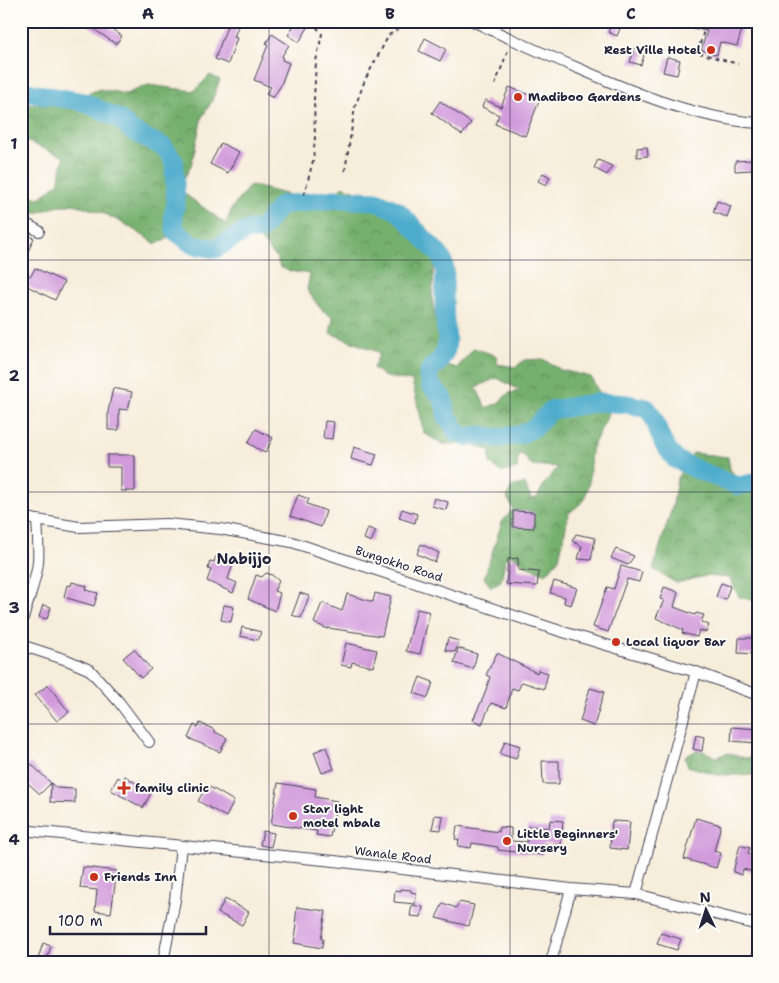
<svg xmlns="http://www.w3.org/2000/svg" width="779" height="983" viewBox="0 0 779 983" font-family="'Shantell Sans',sans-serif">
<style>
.forest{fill:url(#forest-crowns);stroke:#4c6954;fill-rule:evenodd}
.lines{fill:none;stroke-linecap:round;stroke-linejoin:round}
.river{stroke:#4daccc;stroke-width:19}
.building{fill:#d19adb}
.minor-casing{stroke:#424053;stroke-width:12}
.path{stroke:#424053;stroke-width:2;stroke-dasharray:4 4;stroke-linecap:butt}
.minor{stroke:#fff;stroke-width:10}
.grid{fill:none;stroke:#22223b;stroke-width:1;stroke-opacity:0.55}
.poi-dot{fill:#c8321e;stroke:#fdfcf7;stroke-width:2}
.labels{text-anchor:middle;stroke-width:4;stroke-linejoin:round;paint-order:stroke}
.poi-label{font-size:12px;font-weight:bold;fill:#22223b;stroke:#fdfcf7;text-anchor:start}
.street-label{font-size:12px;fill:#22223b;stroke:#fdfcf7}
.quarter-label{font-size:15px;font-weight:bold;fill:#22223b;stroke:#fdfcf7}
.neatline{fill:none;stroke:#22223b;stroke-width:2}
.grid-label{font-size:16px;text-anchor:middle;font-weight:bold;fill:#22223b}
</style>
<defs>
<pattern id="forest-crowns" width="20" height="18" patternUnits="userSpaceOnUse" patternTransform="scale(1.25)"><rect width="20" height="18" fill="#76b06e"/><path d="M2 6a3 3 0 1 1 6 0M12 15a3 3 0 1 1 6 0" fill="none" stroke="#608f5c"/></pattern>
</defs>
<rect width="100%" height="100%" fill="#fdfcf7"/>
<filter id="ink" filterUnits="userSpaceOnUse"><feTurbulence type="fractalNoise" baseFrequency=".02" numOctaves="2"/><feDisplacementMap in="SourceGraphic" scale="10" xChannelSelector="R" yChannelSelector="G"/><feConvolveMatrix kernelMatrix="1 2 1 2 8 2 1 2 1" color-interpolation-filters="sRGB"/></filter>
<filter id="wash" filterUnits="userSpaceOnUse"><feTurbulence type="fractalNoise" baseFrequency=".0096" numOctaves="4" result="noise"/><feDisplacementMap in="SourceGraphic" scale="20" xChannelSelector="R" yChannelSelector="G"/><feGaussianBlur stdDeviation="1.12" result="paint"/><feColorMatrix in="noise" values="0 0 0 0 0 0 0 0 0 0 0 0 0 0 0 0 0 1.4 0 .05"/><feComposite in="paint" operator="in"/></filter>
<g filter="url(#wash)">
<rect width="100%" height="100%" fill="#f7eddb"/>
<path class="forest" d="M210,75l10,5 -9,23 -9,14 -11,49 -13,23 48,35 6,-16 18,-23 51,13 26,8 15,-20 47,16 14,9 19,18 13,27 -3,42 11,66 14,4 17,-20 23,8v8l19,3 8,-7 19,-1 18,11 30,7 18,36 -18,37 -2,32 -5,19 -15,12 -10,46 -13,15 -20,-9 -16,-11 -5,7 -4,20 -10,6 -7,-9 18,-56 11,-13 -6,-12 5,-11 13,-2 6,15 6,-1 7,-14 14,-17 -27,-2 -10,-12 -3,4 -1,12 -16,3 -11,-9v-13l-21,-6h-27l-18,-11 -12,-52 -27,-4 -12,-9 7,-15 -50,-20 3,-15 -13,-10 -13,-18 3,-16 -21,-3 -9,-4 -4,-10 -16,-18 -13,-3c-30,19 -36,21 -68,5v-15l-8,-21 -4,34 -11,5 -31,-20 -22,-11 -29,-9 -19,3 -22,7 -12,-4v-16l19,4 18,-15 6,-26 -43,-18v-34l37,-1 42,-15 26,5 22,-9 46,6zM497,378l24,13 -12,2 -11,10 -12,5 -10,-21z
M693,453l35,4 2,12 8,11 20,1v121l-19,-5 -9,-19 -24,-2 -30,7 -23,-14 20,-65 4,-26z
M699,749l17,8 12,-4 17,5 13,-2v19h-41l-29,-9 -3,-9z"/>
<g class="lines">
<path class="river" d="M21,91l63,11 35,17 13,12 32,16 10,14 2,42 -3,13 2,15 18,14 22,4 33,-19h13l20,-25 55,-6 40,2 22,10 40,42 5,8 2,10 -1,25 1,27 2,15 -1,12 -8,13 -6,4 -4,8 2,9 12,13 3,8 2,13 5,4 4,11 12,4 11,-2 19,3 21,-3 15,-7 17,-18 49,-8 27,2 20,4 7,11 9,24 12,16 25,12 38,15 20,-4"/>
</g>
<g id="blocks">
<path class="building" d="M82,21h18l22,15 -6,8z
M229,21h11l-6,16 3,1 -9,26 -13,-5z
M297,21h15l-13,21 -11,-7z
M613,21h10l-6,15 -9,-4z
M678,21h20l11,3v-3h5l28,8 -5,17 -17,-4 -3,13 -16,-5 6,-19 -30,-6z
M272,34l17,11 -7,11 1,1 -1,3 7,3 -8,22 -8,13 -7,-4 5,-7 -17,-7 14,-35 -2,-2z
M425,38l21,11 -6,12 -21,-10z
M635,48l10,4 -4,13 -11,-3z
M667,57l13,3 -3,15 -14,-3z
M509,87l31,12 -15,37 -30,-12 4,-9 -17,-8 3,-7 16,7z
M440,101l31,22 -9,12 -30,-22z
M221,143l18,9 -11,21 -18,-9z
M647,147l1,9 -11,1v-9z
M598,160l14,6 -5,9 -13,-7z
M751,160l1,10 -17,1v-10z
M543,173l7,4 -4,8 -8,-4z
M717,201l14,5 -4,11 -14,-5z
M21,233l13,5 -13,29z
M35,268l29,14 -9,18 -34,-17v-10l10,3z
M113,388l19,4 -4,18 -9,-1v21h-11v-18z
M325,421l9,1 -2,17 -9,-1z
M256,429l17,9 -8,15 -17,-10z
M354,447l23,7 -4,11 -22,-6z
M107,455h28v36h-14v-24h-14z
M298,495l11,4 -2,5 19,7 -5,16 -31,-11z
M434,498l14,4 -2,8 -14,-4z
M402,509l15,5 -2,9 -16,-5z
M513,511l21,1v16l-21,-1z
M368,528l8,3 -5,11 -7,-3z
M576,534l19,4 -4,22 -13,-1 4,-13 -10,-5z
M421,544l18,9 -4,9 -18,-8z
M616,549l18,7 -6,9 -17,-7z
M223,555l12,4 -7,20 9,4 -4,10 -26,-12 4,-11 -3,-1 2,-8 4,1 2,-6 6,2z
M518,558v12l21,2 -2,14 -31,-2 2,-25z
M621,566l21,6 -3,10 -12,-3 -19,53 -15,-5 14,-40 7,2z
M266,573l6,2 7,6 -5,10 6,2 -5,18 -27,-12 8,-24 6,2z
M554,581l23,7 -6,17 -7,-2 1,-6 -15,-4z
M72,582l15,4 -1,4 12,3 -4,13 -30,-9 3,-12 4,1z
M721,583l9,3 -4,13 -10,-2z
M664,587l14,5 -4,15 21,8 1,-2 8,2 -3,7 8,3 -3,7 -7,-2 -2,7 -15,-4 1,-3 -27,-12 8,-18 -4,-1z
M300,593l9,3 -8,22 -9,-3z
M375,593l16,4 -9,39 -54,-8v1l-14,-6 8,-20 20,8 5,-17 26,8z
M43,605l8,2 -4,12 -8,-2z
M224,605l10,2 -3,15 -10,-2z
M417,609l13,3 -10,42 -14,-3z
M242,627l19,5 -3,8 -18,-4z
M448,638l11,3 -4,11 -10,-2z
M739,638h19v16l-20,-1z
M346,643l31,7 -4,17 -21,-5 -1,5 -10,-2z
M458,648l19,6 -4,15 -19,-6z
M134,649l17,20 -10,9 -18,-20z
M497,653l40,20 1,-3 10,3 -4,16 -22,-7 -4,8 -6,-2 -6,20 -15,-5 -9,21 -9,-4 11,-24 6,-19 -4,-2z
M420,677l13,5 -5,16 -14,-5z
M48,685l21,27 -12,9 -22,-26z
M590,688l14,4 -10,34 -14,-5z
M200,723l15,7v2l12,6 -7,14 -32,-14 6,-13 4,2z
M732,727l26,2v14l-27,-2z
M696,735l8,2 -2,14 -9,-2z
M505,741l15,5 -4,13 -16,-5z
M326,747l8,22 -12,4 -8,-21z
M542,761h17v23h-16z
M30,763l21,20 -11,11 -19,-17v-5z
M125,776l26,17 -8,15 -32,-18 7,-13 5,3z
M51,783l5,5 19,1v14l-25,-1z
M278,783l38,6 -1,8 22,4 -7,36 -14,-2 1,-4 -46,-7z
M210,787l24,14 -8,16 -28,-16 7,-12 3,2z
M435,815l8,1 -2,14 -9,-1z
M696,818l25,7 -7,26 7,2 -5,15 -32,-9z
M550,820l13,1 -2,24 -17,-1 -1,11 -45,-5v-3l-26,-4 -1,5 -13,-2 1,-6 -4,-1 2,-13 42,6v-5l12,1v13l16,1 1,-16 21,2z
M612,821l18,1 -3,28 -17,-2z
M263,831l11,2 -3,14 -11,-2z
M740,845l10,3 -2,5 10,3v17l-15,-4 -1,6 -9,-3z
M83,867l34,4 -6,42 -16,-2 2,-21 -17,-2z
M401,889l10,1v2l5,1 -1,11 -21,-2 1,-12 6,1z
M225,899l24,13 -7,13 -24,-12z
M459,902l15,3 -5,21 -33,-8 7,-15 13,5z
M412,905l11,2 -2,10 -11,-1z
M297,907l29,4 -5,28h2l-1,9 -28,-5 3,-18 -2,-1z
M661,933l20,6 -4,11 -20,-6z
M43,943l8,3 -5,16h-9z"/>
</g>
</g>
<g filter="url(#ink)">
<use href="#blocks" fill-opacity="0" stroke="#424053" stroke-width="1"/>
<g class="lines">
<defs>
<path id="minor" d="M473,21c35,17 71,33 107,48 57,25 116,49 178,54
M21,221l18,10
M21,516l16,4 42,7 88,-3 53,5 72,13 268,89 136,41 62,23
M21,624c6,-20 14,-40 17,-61 1,-14 0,-28 -1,-43
M21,645l46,15 23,10 29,32 30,40
M21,830l313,31 237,28 65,5 122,31
M636,894l60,-222
M163,962l12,-62 6,-54
M551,962l20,-73
M755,962l3,-8"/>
</defs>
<use href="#minor" class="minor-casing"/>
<path class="path" d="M727,21l16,5
M700,44l7,-23
M699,53l39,11
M495,85l13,-35
M345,171l10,-64 10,-27 24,-45 21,-14
M304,195l9,-34 2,-24 -1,-38 2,-38 6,-27 -10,-13"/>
<use href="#minor" class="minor"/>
</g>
</g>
<path class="grid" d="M269,21v941M510,21v941M21,260h737M21,492h737M21,724h737"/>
<g class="poi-dot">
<circle cx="711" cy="50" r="5"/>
<circle cx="518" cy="97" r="5"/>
<circle cx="616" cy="642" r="5"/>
<path d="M121.5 780.5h5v5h5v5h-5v5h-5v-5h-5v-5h5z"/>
<circle cx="293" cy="816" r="5"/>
<circle cx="507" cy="841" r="5"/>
<circle cx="94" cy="877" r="5"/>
</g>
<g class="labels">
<g class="poi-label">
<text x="701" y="54" text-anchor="end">Rest Ville Hotel</text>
<text x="528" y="101">Madiboo Gardens</text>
<text x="626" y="646">Local liquor Bar</text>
<text x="135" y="792">family clinic</text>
<text x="303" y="813">Star light<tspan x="303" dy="14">motel mbale</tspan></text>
<text x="517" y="838">Little Beginners'<tspan x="517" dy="14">Nursery</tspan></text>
<text x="104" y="881">Friends Inn</text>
</g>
<g class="street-label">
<text transform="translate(399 564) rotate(18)" y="4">Bungokho Road</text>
<text transform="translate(393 855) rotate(7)" y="4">Wanale Road</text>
</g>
<g class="quarter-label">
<text x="244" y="564">Nabijjo</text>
</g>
</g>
<rect width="779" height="983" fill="none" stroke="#fdfcf7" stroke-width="55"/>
<g transform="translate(706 910) rotate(356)" stroke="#fdfcf7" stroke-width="4" paint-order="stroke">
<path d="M0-4L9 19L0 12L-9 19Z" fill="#22223b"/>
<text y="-8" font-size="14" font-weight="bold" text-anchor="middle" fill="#22223b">N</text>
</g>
<path d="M50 926v8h156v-8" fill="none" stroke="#22223b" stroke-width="2.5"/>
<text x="58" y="926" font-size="15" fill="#22223b" stroke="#fdfcf7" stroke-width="4" paint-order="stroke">100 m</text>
<rect x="28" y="28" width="724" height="928" class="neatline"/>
<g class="grid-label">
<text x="148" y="19">A</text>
<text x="390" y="19">B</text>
<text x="631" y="19">C</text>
<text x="14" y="149">1</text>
<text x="14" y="381">2</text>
<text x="14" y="613">3</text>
<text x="14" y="845">4</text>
</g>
</svg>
